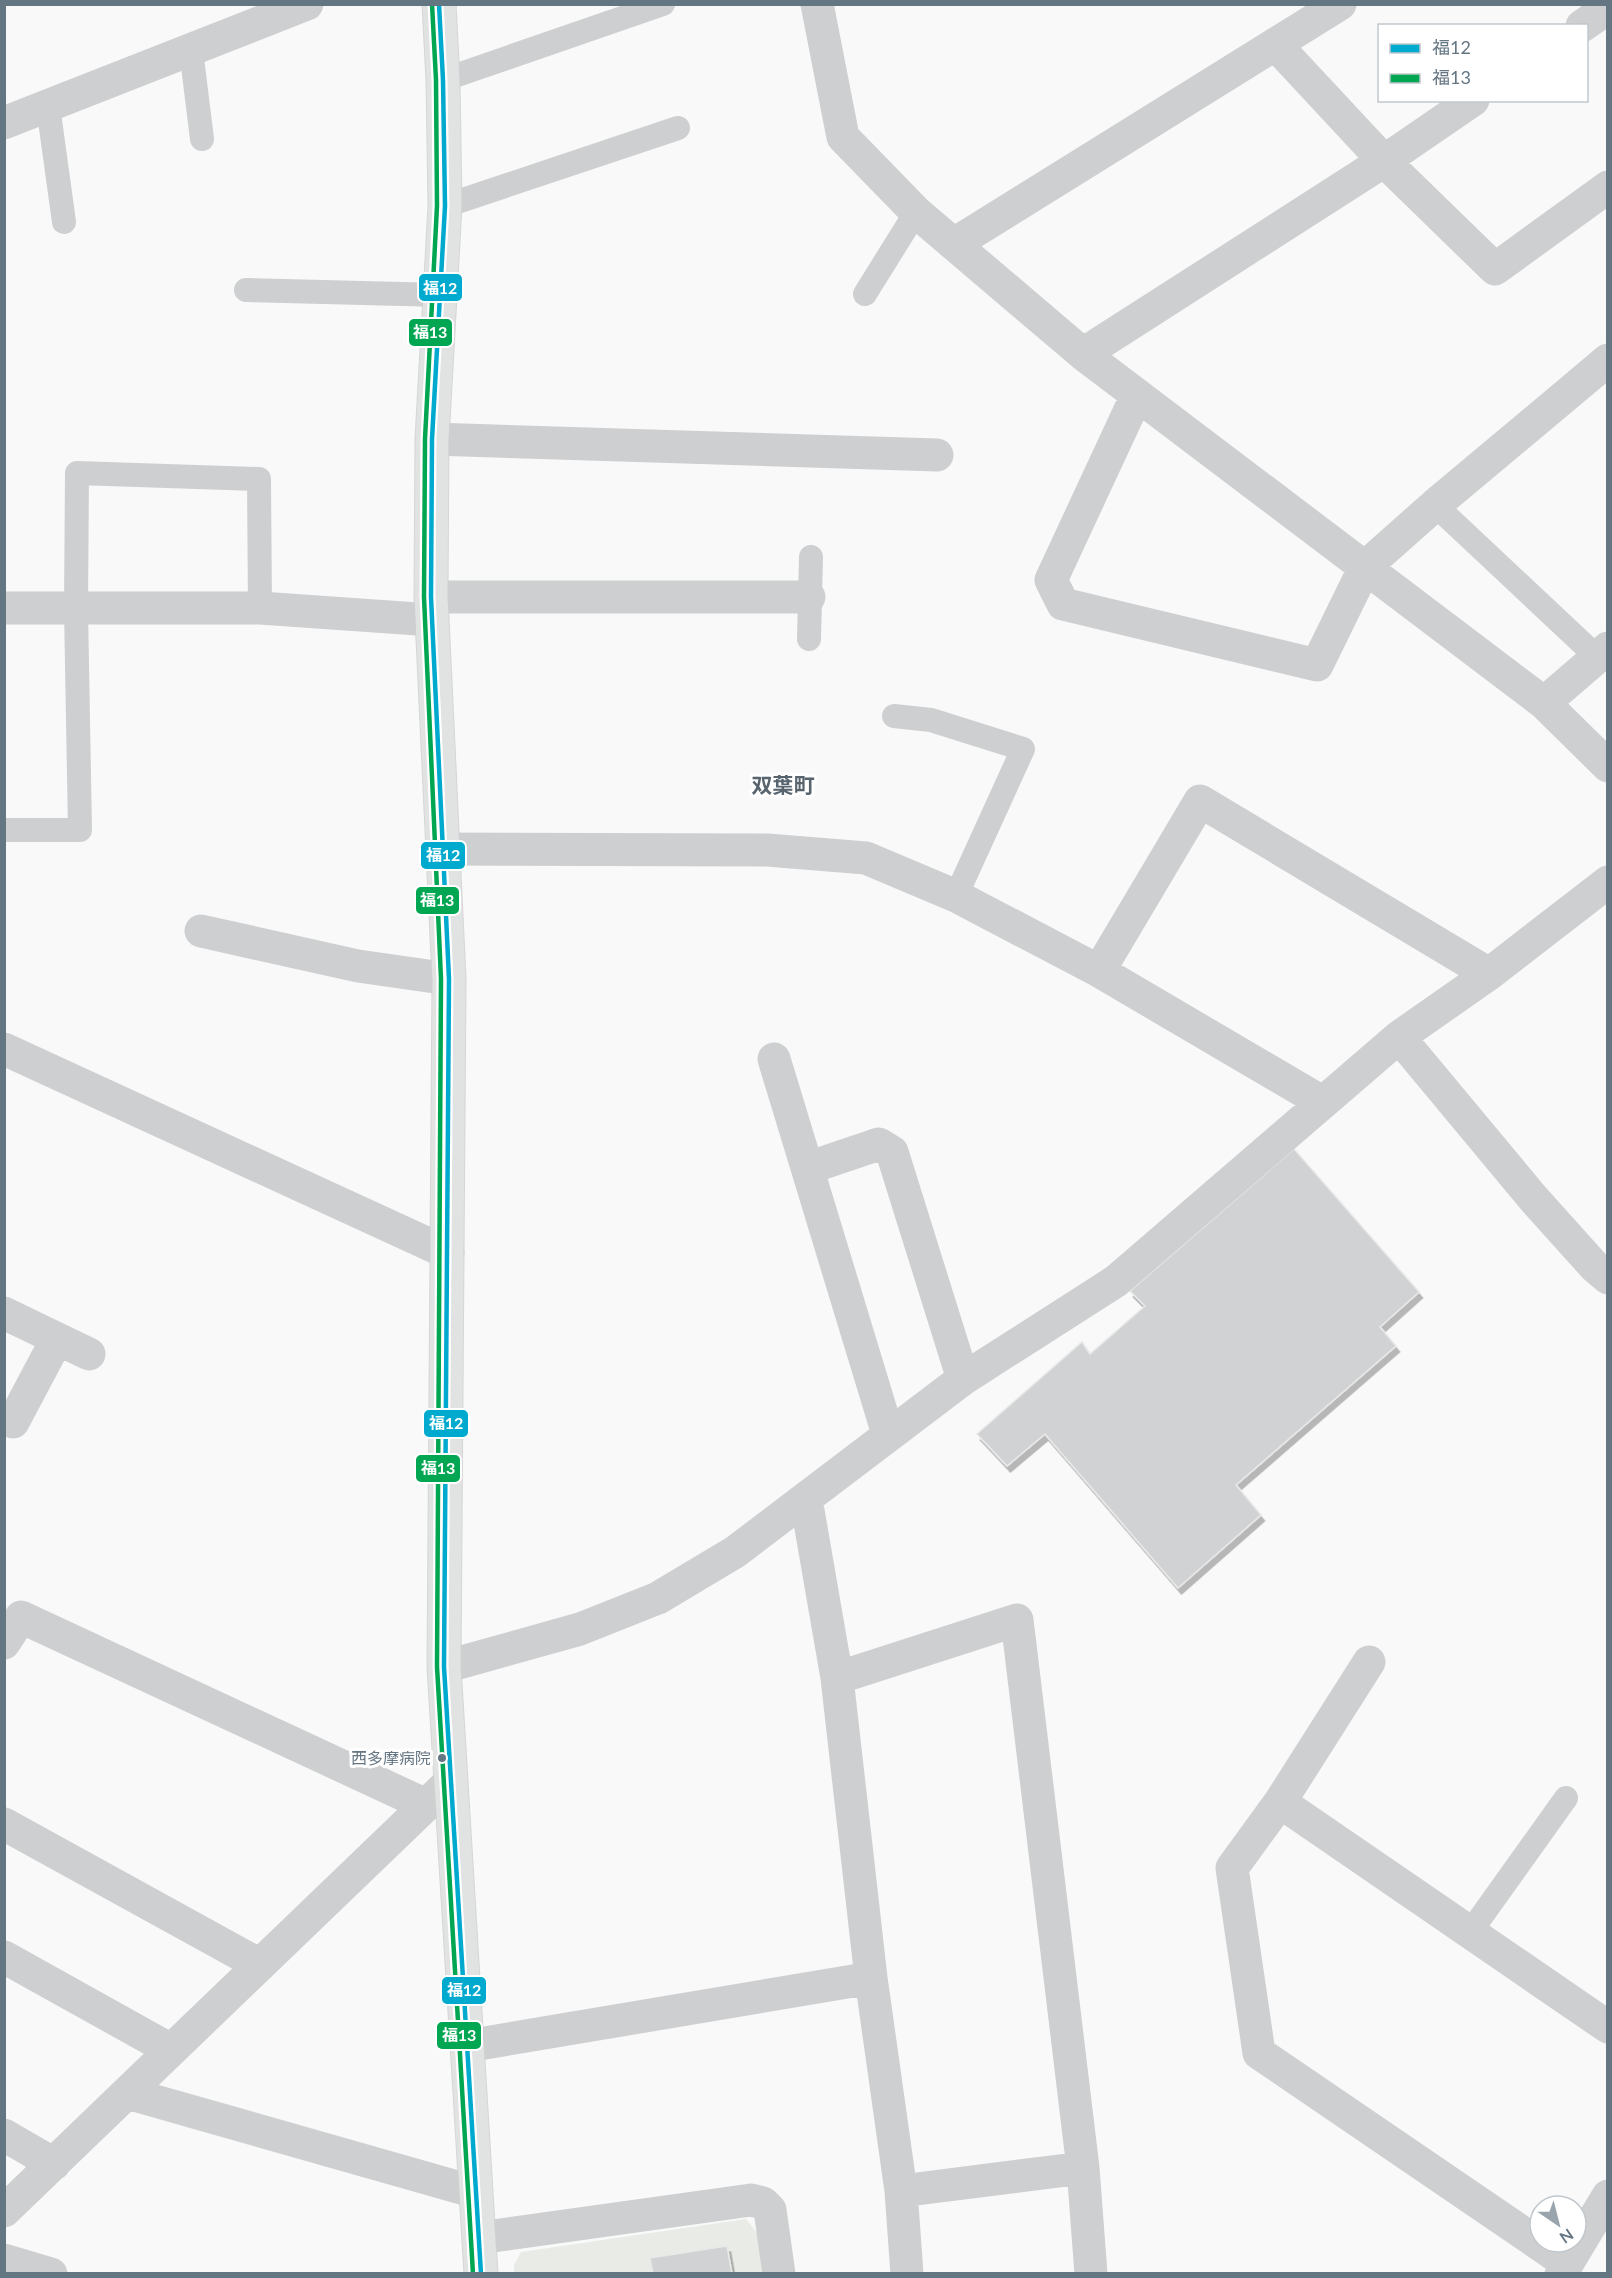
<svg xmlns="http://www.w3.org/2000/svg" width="1612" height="2278" viewBox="0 0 1612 2278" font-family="Lato,'Noto Sans JP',sans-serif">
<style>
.green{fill:#e8ebe6}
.building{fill:#d0d2d3;stroke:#e8e8e8;stroke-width:1.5;filter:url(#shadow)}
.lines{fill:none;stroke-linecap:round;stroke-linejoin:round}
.secondary-casing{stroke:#d5d6d7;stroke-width:35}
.lane{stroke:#cecfd0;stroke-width:24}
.street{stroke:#cecfd0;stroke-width:33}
.secondary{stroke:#e1e2e2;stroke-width:33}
.bus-1-casing{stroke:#fff;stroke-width:9}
.bus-2-casing{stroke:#fff;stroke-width:9}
.bus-1{stroke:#00a9ce;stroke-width:4.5}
.bus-2{stroke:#00a651;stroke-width:4.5}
.bus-dot{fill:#657683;stroke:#fff;stroke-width:2}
.labels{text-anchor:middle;stroke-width:6;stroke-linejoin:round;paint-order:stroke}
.bus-label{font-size:16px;fill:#657683;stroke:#fff;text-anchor:end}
.quarter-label{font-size:21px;font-weight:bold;fill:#57646e;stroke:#fff}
.line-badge{stroke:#fff;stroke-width:2}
.badge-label{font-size:16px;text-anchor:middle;font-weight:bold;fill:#fff}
</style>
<defs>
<filter id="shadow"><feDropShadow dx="3.5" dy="6" stdDeviation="0" flood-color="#0004"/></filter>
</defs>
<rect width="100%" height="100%" fill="#f9f9f9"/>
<path class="green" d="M746,2219l12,15 5,39 -249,1v-9l7,-13z"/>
<path class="building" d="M1294,1149l125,143 -39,35 16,19 -160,139 25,30 -83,73 -133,-154 -38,32 -30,-32 105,-92 8,12 55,-48 -15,-15z
M727,2246l5,28h-79l-3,-16z"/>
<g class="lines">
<defs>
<path id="secondary" d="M439,4l4,76 2,126 -13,233 -1,158 18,382 -5,688 37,607"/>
</defs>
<use href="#secondary" class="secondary-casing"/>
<path class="lane" d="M191,50l11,89
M443,80l220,-76
M48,106l16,116
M445,206l233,-78
M246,290l195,5
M865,294l51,-82
M1435,505l162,152
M809,639l2,-82
M894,716l37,4 92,29 -67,147
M4,830h76l-4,-221 1,-136 182,6 1,129
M1471,1931l95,-133"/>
<path class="street" d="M817,4l26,133 73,75 167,142 461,349 64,63
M1582,26l26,-18
M1275,44l109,117 111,108 113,-82
M4,123l303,-119
M954,244l386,-240
M1083,354l301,-193 89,-61
M1137,395l-86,185 12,24 254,61 48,-98 70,-62 173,-145
M432,439l505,16
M431,597h378
M4,608h256l172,12
M1544,703l64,-55
M442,849l325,1 99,8 90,38 143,75 223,131
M201,931l157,35 91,13
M1099,971l101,-170 289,173
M1399,1037l134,161 62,69 13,11
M4,1049l444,204
M774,1059l114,375
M808,1168l71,-24 13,8 71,227
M4,1313l85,41
M13,1422l44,-83
M806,1499l31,179 34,300 30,213 6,83
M4,1643l17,-26 405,188
M1369,1662l-89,140 -48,66 27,185 308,210
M444,1667l136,-38 78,-31 77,-46 228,-173 153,-98 283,-244 90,-63 119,-92
M837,1678l180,-58 66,548 8,106
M1280,1802l328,225
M4,1824l256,141
M4,1957l167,93
M467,2046l404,-68
M127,2093l348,99
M4,2135l50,29
M901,2191l182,-23
M4,2211l447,-430
M479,2238l272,-38 12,3 7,7 9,64
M4,2260l47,14
M1561,2274l47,-78"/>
<use href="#secondary" class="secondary"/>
<defs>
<path id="bus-1" d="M439,4l4,76 2,126 -13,233 -1,158 18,382 -5,688 37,607"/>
<path id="bus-2" d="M432,4l4,76 1,126 -12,233 -1,158 17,382 -4,688 36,607"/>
</defs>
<use href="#bus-1" class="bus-1-casing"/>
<use href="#bus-2" class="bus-2-casing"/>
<use href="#bus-1" class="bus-1"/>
<use href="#bus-2" class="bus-2"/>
</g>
<circle class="bus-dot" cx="442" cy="1758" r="5"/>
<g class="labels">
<g class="bus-label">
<text x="431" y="1764">西多摩病院</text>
</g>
<g class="quarter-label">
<text x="783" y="793">双葉町</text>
</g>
</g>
<g class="line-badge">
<rect x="418" y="273" width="45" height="29" rx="6" fill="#00a9ce"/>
<rect x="408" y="318" width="45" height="29" rx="6" fill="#00a651"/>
<rect x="420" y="841" width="46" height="29" rx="6" fill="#00a9ce"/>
<rect x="415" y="886" width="45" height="29" rx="6" fill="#00a651"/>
<rect x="423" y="1409" width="46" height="29" rx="6" fill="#00a9ce"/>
<rect x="415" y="1454" width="46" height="29" rx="6" fill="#00a651"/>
<rect x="441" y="1976" width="46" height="29" rx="6" fill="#00a9ce"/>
<rect x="436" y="2021" width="46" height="29" rx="6" fill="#00a651"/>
</g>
<g class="badge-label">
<text x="440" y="294">福12</text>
<text x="430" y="338">福13</text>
<text x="443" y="861">福12</text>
<text x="437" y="906">福13</text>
<text x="446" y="1429">福12</text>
<text x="438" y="1474">福13</text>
<text x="464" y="1996">福12</text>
<text x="459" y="2041">福13</text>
</g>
<rect width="1612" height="2278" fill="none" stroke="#657683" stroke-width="12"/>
<rect x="1378" y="24" width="210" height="78" fill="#ffffff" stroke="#c1c8cd" stroke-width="1.5"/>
<rect x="1390" y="44" width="30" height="9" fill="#00a9ce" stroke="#c1c8cd" stroke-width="1.5"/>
<text x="1432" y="54" font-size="18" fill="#657683">福12</text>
<rect x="1390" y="74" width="30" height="9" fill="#00a651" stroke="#c1c8cd" stroke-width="1.5"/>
<text x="1432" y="84" font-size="18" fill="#657683">福13</text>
<g transform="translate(1558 2224) rotate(145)"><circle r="28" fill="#ffffff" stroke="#c1c8cd" stroke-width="1.5"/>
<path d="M0-4.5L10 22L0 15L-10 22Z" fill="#99a4ac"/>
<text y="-9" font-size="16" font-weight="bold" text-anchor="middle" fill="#657683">N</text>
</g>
</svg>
